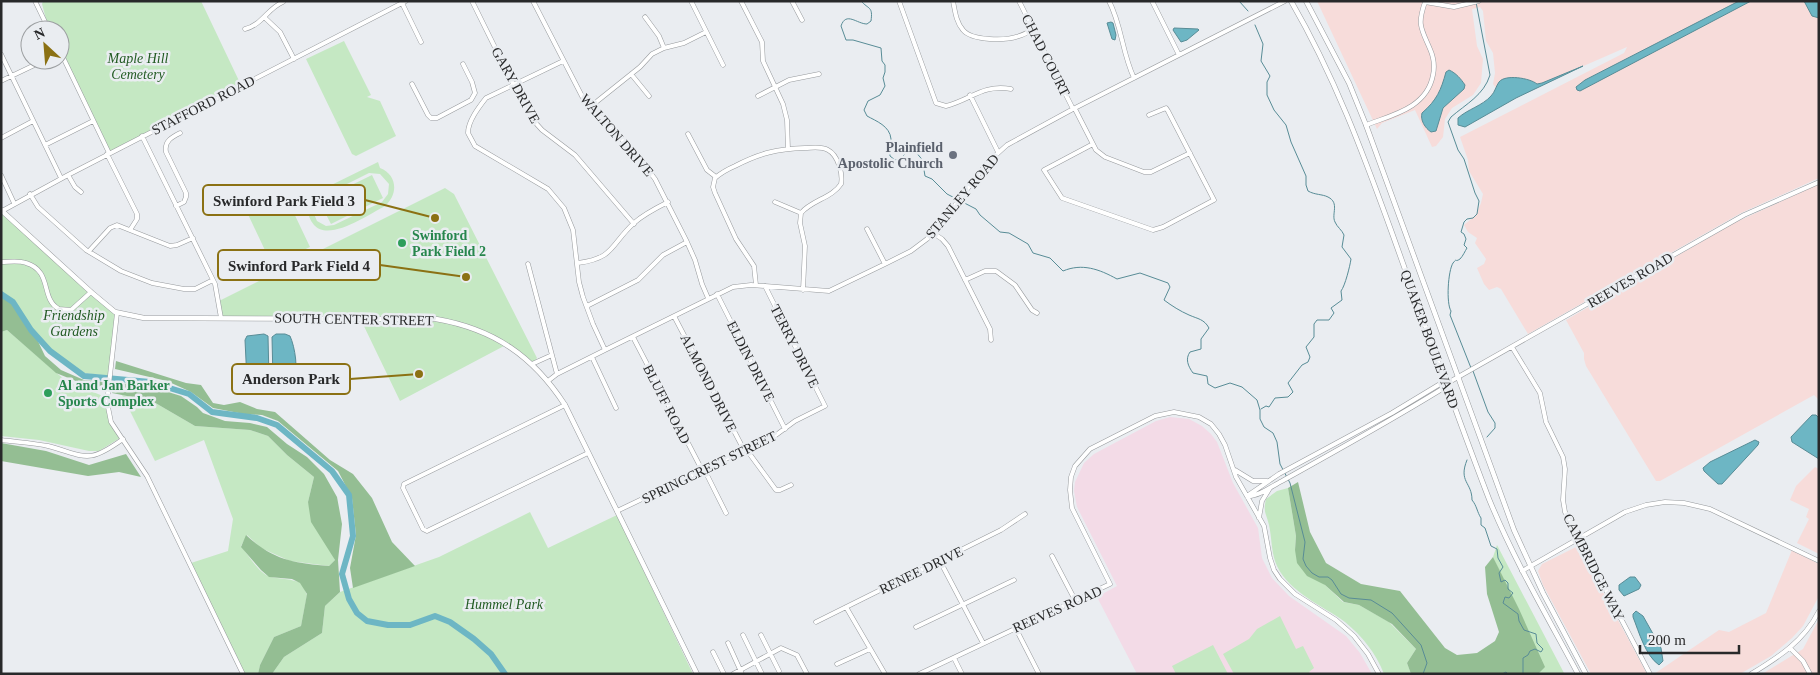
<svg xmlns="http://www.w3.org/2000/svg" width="1820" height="675" viewBox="0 0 1820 675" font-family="'Times New Roman',serif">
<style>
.commercial{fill:#f7dcda}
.education{fill:#f3dbe7}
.green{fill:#c5e8c3;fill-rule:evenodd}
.forest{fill:#94be93}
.water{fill:#6db6c4;stroke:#588c96}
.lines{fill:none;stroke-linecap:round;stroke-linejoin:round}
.stream{stroke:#588c96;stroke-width:1}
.river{stroke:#6db6c4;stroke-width:6}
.minor-casing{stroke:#979a9d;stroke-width:5}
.major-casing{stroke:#979a9d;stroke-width:5.5}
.minor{stroke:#fff;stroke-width:4}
.major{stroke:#fff;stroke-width:4.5}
.worship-dot{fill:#6b7280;stroke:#eaedf1;stroke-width:2}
.leisure-dot{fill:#2e9e5b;stroke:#eaedf1;stroke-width:2}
.labels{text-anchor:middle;stroke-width:5;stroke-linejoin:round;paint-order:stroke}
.street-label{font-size:14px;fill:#28292a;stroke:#eaedf1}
.park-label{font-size:14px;font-style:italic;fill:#225b23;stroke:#eaedf1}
.worship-label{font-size:14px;font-weight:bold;fill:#5b616d;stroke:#eaedf1;text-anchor:end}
.leisure-label{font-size:14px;font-weight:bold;fill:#27864d;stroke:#eaedf1;text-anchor:start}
.leader{fill:none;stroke:#8b7113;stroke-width:2}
.callout-dot{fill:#8b7113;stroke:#eaedf1;stroke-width:2}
.callout{fill:#eaedf1;stroke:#8b7113;stroke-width:2}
.callout-label{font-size:15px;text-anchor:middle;font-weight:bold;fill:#28292a}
</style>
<rect width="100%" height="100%" fill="#eaedf1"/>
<path class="commercial" d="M1317,1h502v177l-78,35 -213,121 -27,-45 -4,-2 -8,3 -5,-6 -7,-16 7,-4 2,-5 -11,-16 2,-5 -9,-6 -4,-7 12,-10 5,-12 2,-9 -14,-23 -1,-11 -8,-23 164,-84 3,-6 -87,38 -50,13 6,-10 -3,-4 2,-11 -2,-20 -7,-12 -3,-30 -3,-4 -8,2 5,37 6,13 -2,24 -8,12 -21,13 -7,11 -2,18 -7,9 -4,1 -17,-37 -33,13 -5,6z
M1819,184v216l-5,-5 -154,86h-4l-70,-115 -2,-7v-6l-18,-33 168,-97z
M1815,467l4,2v85l-22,-11 12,-24 -3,-2 3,-8 -19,-9 6,-14z
M1578,546l69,128h-56l-48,-89 -5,-14 4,-7z
M1792,550l27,14v32l-16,30 -11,12 -21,18 -31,18h-86l65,-44 10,2 37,-19z
M1819,619v55h-57l41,-25z"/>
<path class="education" d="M1170,417l19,2 13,7 9,8 6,8 16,41 25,45 4,30 10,20 17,18 57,40 14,17 12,21h-235l-40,-77 20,-11 -40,-79 -3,-16 1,-9 9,-19 10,-9 62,-33z"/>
<path class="green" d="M43,1h158l40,84 -132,68 -49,-100v-23h-11l-7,-26z
M344,41l27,54 -4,2 13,4 16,35 -40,20 -4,-2 -46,-95z
M378,162l2,6c18,7 18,27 5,38 -17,9 -56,36 -71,19 -6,-7 -7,-14 -5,-22l-4,-5zM369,173l11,1 9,10 -1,10 -6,8 -48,23 -8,1 -9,-5 -3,-7 1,-11 4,-5z
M372,175l11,23 -52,26 -12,-23z
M282,188l28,59 -38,18 -28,-59z
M445,188l9,6 83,164 -5,6 -23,-18 -42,-20 37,20 -104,55 -39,-81 -140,-2 -2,-17z
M1,210l116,103 -8,63 -26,-3 -33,-22 -19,-21 -24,-35 -6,-4z
M7,330l59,51 37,15 4,6 4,20 9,16 -21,13h-10l-50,-11 -38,-4v-104z
M122,395l30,6 43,25 55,4 18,6 19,19 27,22 -6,25 27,58 -6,6 -39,-5 -29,-13 -14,-13 -6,11c8,10 18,28 30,31 11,2 20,2 31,6l5,12 -6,31 -27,11 -14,28 -2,9h-13l-54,-111 37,-12 5,-32 -29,-79 -49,21z
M1288,488l8,48 -1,14 30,35 18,17 16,3 30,17 27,27 -9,14 4,11h-27c-8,-21 -22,-38 -39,-52 -23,-17 -55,-29 -68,-56 -6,-13 -5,-28 -8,-41 -3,-13 -6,-12 -3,-26l11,-8z
M530,512l18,36 69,-33 76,159h-421l12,-17 38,-24 3,-27 15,-14 99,-35z
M1497,545l67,128v1h-26l6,-7 -51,-110z
M1280,616l16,33 7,-3 11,22 -5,4 1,2h-76l-11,-20 26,-15 8,-10z
M1213,645l15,29h-52l-4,-8z"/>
<path class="forest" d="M1,292l7,4 26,37 11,23 16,14 23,10 21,2v5l-19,-2 -30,-12 -49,-43 -6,2z
M116,361l70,22 15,2 12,18 11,2 16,-3 17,7 18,3 55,48 23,14 19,24 20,44 23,24 -62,22 -3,-20 6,-33 -4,-37 -14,-27 -60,-50 -16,-6 -18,-1 -31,-6 -22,-16 -24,-11 -52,-12z
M112,382l40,5 29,9 16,11 6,6 22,8 25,2 17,4 20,17 20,13 17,17 13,23 5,27 -4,36 2,32 -15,14 -3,27 -38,24 -12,17h-14l2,-9 14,-28 27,-11 6,-32 -7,-11 -8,-4 -23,-2 -8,-7 -20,-23 5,-12c27,25 48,28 83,31l6,-6 -24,-38 -3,-20 6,-25 -27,-22 -19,-19 -18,-6 -55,-4 -43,-25 -40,-8z
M1,443l45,8 43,14 37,-11 15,23 -22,-5 -31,4 -87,-15z
M1298,482l12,50 16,31 35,21 39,7 45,57 12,7 20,-2 18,-12 4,-9 -12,-38 -2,-27 8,-10 26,52 26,58 -7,7h-127l-4,-11 9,-14 -24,-25 -33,-19 -15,-3 -19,-17 -18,-9 -10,-13 -2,-13 1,-14 -8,-48z"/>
<path class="water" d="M1739,1h12l-171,90 -3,-1 -1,-3 9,-7z
M1804,1h15v17l-7,-2z
M1111,22l2,1 3,12 -1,5 -3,-1 -5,-16z
M1174,28l24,1 1,1 -12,10 -6,2 -8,-12z
M1583,66l-67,32 -51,29 -7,-2v-7c10,-9 24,-12 33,-22 4,-4 5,-10 8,-14 6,-8 31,-4 38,2l5,-1z
M1449,70c7,3 12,9 16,15l-1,4 -21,19 -7,23 -5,1c-6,-4 -11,-12 -9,-19 15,-13 19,-23 24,-41z
M264,334l4,2 1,44 -5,4h-15l-2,-3 -2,-41 2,-4z
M276,334h9l5,2c5,11 9,35 3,46l-18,1 -2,-3 -1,-43z
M1812,415h4l3,3v41l-27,-17 -1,-5z
M1755,440l4,2 -1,3 -36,39h-4l-14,-13 -1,-3 7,-6z
M1630,577h5l6,8 -2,4 -15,7 -5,-6v-5z
M1636,611l7,5 18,32 2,13 -4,4c-14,-10 -20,-33 -26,-48v-3z"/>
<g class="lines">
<path class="stream" d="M861,1c8,9 12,5 10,20l-4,3c-10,0 -21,-13 -26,2l5,14h7l28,8 1,13 3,4v7l-2,6 2,8 -5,9 -12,6 -4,9 3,6c9,5 23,10 24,23 0,5 -2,11 -1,17l5,4 5,-1 6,-6 8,-3 12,14 -2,6 1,6 7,3 15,15 29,15 4,6 20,17 9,1 19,11 5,9 17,5 13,13c19,-8 36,-2 54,8l23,-6 28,10 2,4 -6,13c8,6 16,11 25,15 9,4 15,4 20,13l-8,11v10l-11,3c-5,7 -2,14 3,21l14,3 1,8 7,4 15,-5 12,4 15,13 3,10v9l4,8 9,6 4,9 3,22 10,19 15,59 -2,17 3,7 6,7 7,4h9l4,3 9,14 8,4 22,2 21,13 29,32 6,18 -4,11
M1239,1l9,10
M1255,25l8,19 -2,17 9,15 -3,6v13l7,15 12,15 5,17 15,34v9l2,6c7,4 14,3 20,6 12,6 3,17 7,25 2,5 7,8 9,13l-2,12 9,12c-1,7 -6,27 -10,32l1,9 -11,8 3,5 -5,7h-12l-3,4v13l-8,10 4,10 -2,5 -6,3 -14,18 5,9 -5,5 -13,1 -6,9 -3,-1 -5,3
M1471,368l-21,-53 1,-4c-5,-8 -3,-40 2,-48 5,-6 1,0 7,-4 3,-3 5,-8 7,-11l-3,-3 2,-6 -2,-5 -3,-2 3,-10 3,-3 6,-1 4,-4 2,-13 -4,-8 -11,-34 -6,-9 -10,-28 3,-5c15,-13 33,-22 39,-42l-14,-73
M1473,371l15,41 7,11v5l-8,9
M1467,460c-9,22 5,22 5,40 5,6 5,12 9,18v7l4,3 6,18 6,3 1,9 5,9 -4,6 2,9 4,-2 3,3v6l5,4 -4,5 -4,-1 -2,6 15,11 1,7 5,9 12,4 1,9 6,6 -2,3 -6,-3 -5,2 -2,4 -5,3v16
M1502,674l4,-2 2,2"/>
<path class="river" d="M1,294l12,8 18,28 19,21 34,25 66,6 39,12 23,18 45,6 20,7 55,46 17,24 4,41 -11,38 7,25 8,14 10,8 21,4h22l25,-9 15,6 24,17 17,15 14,20"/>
<defs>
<path id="minor" d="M35,1l14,29
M472,1l50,101 11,18 9,10 33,25 59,69
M533,1l52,101 51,52 19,25 32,63 8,18 7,24 6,14
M691,1l32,64
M741,1l21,41 1,19 20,43 4,16 1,29
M792,1l10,19
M899,1l37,102 10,3c25,-6 36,-22 65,-17
M953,1c2,10 3,21 10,29 9,11 43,11 56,6 5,-1 9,-4 14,-7
M1019,1l54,108
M1109,1c13,25 13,52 25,77
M1152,1l27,54
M1425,2l29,5 25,-6
M402,3l19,39
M264,17l16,15 14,27
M645,17l14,19 5,12
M245,29c17,-4 23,-21 38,-27
M60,51l49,102
M1,54l60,124
M563,61l-77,37c-7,9 -18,23 -18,35l7,13 73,43 16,19 9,22 6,52 4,15 10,27 12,26
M631,74l18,22
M1,81l44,-21
M412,84l16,31 3,3h6l34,-18 4,-7 -3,-11 -9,-18
M970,95l28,57
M758,96l31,-16 30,-6
M590,107l50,-40 12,-13 12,-6 20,-5 22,-11
M1075,109l21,41 9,7 39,15h7l39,-19
M1366,125c26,-10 61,-17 67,-50 2,-9 1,-17 -3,-26 -9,-21 -13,-24 -5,-47
M688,134l19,36 9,7
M142,136l73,148 6,34
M1,138l32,-17
M1093,144l-49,26 18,28 91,32 10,-3 51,-27 -46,-89 -2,-3 -17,7
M45,145l48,-24
M107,154l30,60v5l-7,11
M1,175l13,28
M68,175l7,12 6,5
M30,194l8,13 48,43 35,21 31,12 32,6h11l18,-9
M775,202l26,11
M176,206l8,-4 2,-5v-4l-20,-41c-2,-11 6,-15 14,-19
M2,211l66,-36 338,-174
M801,213l-1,10 5,23 -2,44
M867,229l18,35
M933,233l9,6 6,7 42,83 1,11
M89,251l21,-23 7,-3 53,21 7,-1 16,-7
M1,262c8,0 17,-2 25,1 27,8 14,36 33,46l12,1 20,-18
M578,263c37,-5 32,-18 56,-40 10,-9 22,-15 34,-21
M528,264l29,110
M965,280l20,-9h11l19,14 17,25 5,3
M756,285l-2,-19 -18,-27 -21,-46 -2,-6 2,-9c6,-5 13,-9 20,-12 25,-13 42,-17 70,-18 7,0 16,-2 23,2 10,5 15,24 13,34 -9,14 -29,16 -40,29
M717,294l68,135
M587,306l51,-26 25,-25 24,-13
M117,313l-10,89 4,20 36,54 96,198
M674,316l70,134
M633,337l69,133
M1512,347l28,46 6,29 17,35 2,12 -2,31 2,12 85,162
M592,357l24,51
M532,364l20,-9
M548,381l9,-7 48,-24 128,-63 18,-2 78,6 56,-27 26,-13 16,-12 10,-10 50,-66 20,-18 66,-36 212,-108
M565,405l-161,79 -1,4 20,41 4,2 161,-78
M1,440c15,2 32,3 47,6 38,10 39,19 75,-7
M746,449l30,41h4l11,-5
M704,469l22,44
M1235,470l18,11h14
M1247,496c11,1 25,-10 35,-15 54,-30 108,-60 160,-92l2,-4 300,-170 75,-33
M1247,496l32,-22 113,-61 48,-29 4,1
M617,511l159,-76 19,-14 30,-15 -60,-120
M1259,518l3,-17 8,-13
M1052,556l23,44
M940,561l43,82
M1522,571l103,-59 21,-7 19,-3 19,1 26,6 109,52
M846,607l39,67
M816,622l185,-92 24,-16
M916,627l98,-47
M1015,627l24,47
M743,635l19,39
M761,635l18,36
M728,643l14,31
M1790,648l13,13 7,13
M713,652l11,22
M954,658l8,16
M837,664l33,-15
M733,674l48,-26 16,7 10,19
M919,674l191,-90 -38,-76 -2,-18 1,-13 4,-11 15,-17 65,-33 19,-4 25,5 12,7 8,10 6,11 11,32 28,49 6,32 4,12 6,9 15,15 41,26 18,16 14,18 11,20
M1751,674c28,-17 53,-33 68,-63"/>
<path id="major" d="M1291,1c43,74 72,152 101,232 32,89 63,178 97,266 25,61 58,117 89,175
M1306,1l43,82 17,42 148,405 29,63 43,81
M1,210l90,82 24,20 29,6 292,1c58,10 97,37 129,86l132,269"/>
</defs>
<use href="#minor" class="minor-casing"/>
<use href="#major" class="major-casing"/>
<use href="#minor" class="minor"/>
<use href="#major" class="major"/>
</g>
<circle class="worship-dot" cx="953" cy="155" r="5"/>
<g class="leisure-dot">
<circle cx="402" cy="243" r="5"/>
<circle cx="48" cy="393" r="5"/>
</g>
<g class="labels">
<g class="street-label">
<text transform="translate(1046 55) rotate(63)" y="5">CHAD COURT</text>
<text transform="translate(516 85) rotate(61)" y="5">GARY DRIVE</text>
<text transform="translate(203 105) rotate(-27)" y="5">STAFFORD ROAD</text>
<text transform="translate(617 135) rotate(49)" y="5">WALTON DRIVE</text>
<text transform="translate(962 196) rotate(-50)" y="5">STANLEY ROAD</text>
<text transform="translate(1630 280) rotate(-30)" y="5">REEVES ROAD</text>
<text transform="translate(354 319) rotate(1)" y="5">SOUTH CENTER STREET</text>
<text transform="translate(1430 339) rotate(70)" y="5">QUAKER BOULEVARD</text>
<text transform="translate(795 346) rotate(63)" y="5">TERRY DRIVE</text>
<text transform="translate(751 361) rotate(63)" y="5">ELDIN DRIVE</text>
<text transform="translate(709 383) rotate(63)" y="5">ALMOND DRIVE</text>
<text transform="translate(667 404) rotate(63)" y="5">BLUFF ROAD</text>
<text transform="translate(709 467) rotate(-26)" y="5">SPRINGCREST STREET</text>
<text transform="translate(1594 567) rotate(63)" y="5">CAMBRIDGE WAY</text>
<text transform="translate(921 570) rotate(-26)" y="5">RENEE DRIVE</text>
<text transform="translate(1057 609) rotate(-24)" y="5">REEVES ROAD</text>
</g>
<g class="park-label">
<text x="138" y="63">Maple Hill<tspan x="138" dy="16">Cemetery</tspan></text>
<text x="74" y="320">Friendship<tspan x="74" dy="16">Gardens</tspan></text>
<text x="504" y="609">Hummel Park</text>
</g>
<g class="worship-label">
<text x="943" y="152">Plainfield<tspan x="943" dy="16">Apostolic Church</tspan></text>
</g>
<g class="leisure-label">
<text x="412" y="240">Swinford<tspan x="412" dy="16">Park Field 2</tspan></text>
<text x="58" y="390">Al and Jan Barker<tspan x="58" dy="16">Sports Complex</tspan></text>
</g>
</g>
<path class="leader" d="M435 218L365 200M466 277L380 265M419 374L350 379"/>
<g class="callout-dot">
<circle cx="435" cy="218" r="5"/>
<circle cx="466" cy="277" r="5"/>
<circle cx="419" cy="374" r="5"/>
</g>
<g class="callout">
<rect x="203" y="185" width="162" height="30" rx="5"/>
<rect x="218" y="250" width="162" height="30" rx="5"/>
<rect x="232" y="364" width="118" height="30" rx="5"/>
</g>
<g class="callout-label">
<text x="284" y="206">Swinford Park Field 3</text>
<text x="299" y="271">Swinford Park Field 4</text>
<text x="291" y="384">Anderson Park</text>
</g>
<rect width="1820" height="675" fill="none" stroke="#28292a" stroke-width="5"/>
<g transform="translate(45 45) rotate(334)"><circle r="24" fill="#eaedf1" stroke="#9c9fa1"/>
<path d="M0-4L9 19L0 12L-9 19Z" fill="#8b7113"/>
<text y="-8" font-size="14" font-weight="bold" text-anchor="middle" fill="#28292a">N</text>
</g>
<path d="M1640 645v8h99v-8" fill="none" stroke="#28292a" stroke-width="2.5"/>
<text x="1648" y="645" font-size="15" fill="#28292a" stroke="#eaedf1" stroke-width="4" paint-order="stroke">200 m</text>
</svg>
